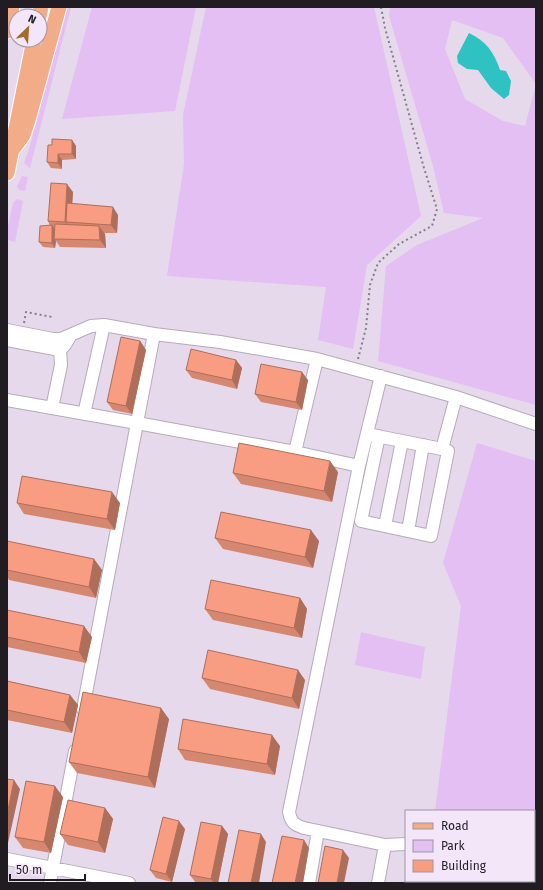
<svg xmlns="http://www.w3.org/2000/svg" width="543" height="890" viewBox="0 0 543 890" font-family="'Fira Sans',sans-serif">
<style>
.green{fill:#e3bff3;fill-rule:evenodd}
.water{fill:#2ec2c3}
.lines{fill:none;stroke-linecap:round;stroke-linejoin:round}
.minor-casing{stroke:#b5aaba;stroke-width:14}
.major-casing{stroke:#fff;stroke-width:17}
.path{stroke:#857d89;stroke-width:2;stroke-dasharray:2 3;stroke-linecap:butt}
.minor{stroke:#fff;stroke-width:12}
.major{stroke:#f2ad88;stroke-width:15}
.wall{fill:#d5876f}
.shaded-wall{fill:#ae6e5a}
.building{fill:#f89d81;stroke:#ae6e5a}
</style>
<rect width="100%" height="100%" fill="#e5d9eb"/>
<path class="green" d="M66,7h5l-41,161 -6,-5 6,-17z
M92,7h104l-21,104 -113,8z
M206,7h168l47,209 -54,49 -14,84 -35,-9 8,-53 -159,-11 17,-112 -1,-49z
M390,7h146v398l-158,-44 8,-95 31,-21 66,-27 -39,-5 -11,-47 -44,-150zM452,20l51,18 33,46 -11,42 -22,-5 -38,-22 -20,-50z
M22,176l6,1 -3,14 -6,-1 -2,-4z
M17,199l6,2 -8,41 -7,-2 -1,-9 6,-28z
M477,443l59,18v393l-2,1v-44h-99l26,-205 -18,-43z
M361,632l64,15 -4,32 -66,-14z"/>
<path class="water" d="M469,33c17,8 25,19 31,37l6,1 5,10 -2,14 -5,4 -13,-11 -13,-18 -11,-1 -9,-6 -1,-7z"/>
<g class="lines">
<defs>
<path id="minor" d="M7,330l46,9h8l30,-13 13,-1 50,9 66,8 97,17 139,38 80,27
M154,334l-17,89 158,29 64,14
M7,340l53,10 5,-5 6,-10
M381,376l-22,90 -70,346c2,11 6,13 15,16l81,17 21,-1
M7,400l130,23 -54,286
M52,408l9,-43 -1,-15
M84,414l20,-89
M372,435l70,14 14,-52
M379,436l-18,85 70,15 17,-85 -6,-2
M295,452l22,-93
M385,526l17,-85
M408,531l15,-86
M7,859l122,24
M50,883l25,-132
M309,883l9,-52
M378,883l7,-38
M449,883l1,-2
M530,883l2,-2"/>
<path id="major" d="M39,16l2,-9
M7,31l5,-24
M12,150l11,-15 5,-15 31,-113
M7,173l27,-133"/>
</defs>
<use href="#minor" class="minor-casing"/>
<use href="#major" class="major-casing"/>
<path class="path" d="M24,323l2,-11 26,5
M358,359l8,-31 4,-43 8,-22 21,-19 33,-18 5,-17 -13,-41 -39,-140 -4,-21"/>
<use href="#minor" class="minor"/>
<use href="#major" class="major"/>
</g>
<path class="wall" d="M72,140l4,6v13l-14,1v9l-11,-1 -4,-6 5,-17z
M73,192l-1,12 46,11 -1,18h-13l1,1 1,14 -46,-1 -4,-6 -1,7 -12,-1 -4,-5 11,-16 -2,-5z
M140,341l6,9 -14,64 -19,-4 -6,-8z
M236,360l6,8 -5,21 -45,-11 -6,-8z
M308,380l-6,30 -41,-8 -6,-8z
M338,472l-6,30 -91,-18 -8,-11z
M17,503h103l-5,27 -91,-16z
M215,538l104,3 -6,27 -90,-19z
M94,559l8,11 -6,28 -87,-18 -2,-4v-6z
M300,598l7,11 -5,29 -89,-18 -8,-11z
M7,610l85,27 -6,26 -79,-16z
M202,678l103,2 -6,29 -89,-20z
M7,681l63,14 8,10 -6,28 -65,-13z
M169,719l-14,69 -78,-15 -8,-11z
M280,746l-5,29 -90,-15 -7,-11z
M63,797l-12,56 -28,-5 -8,-11z
M105,808l8,11 -8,34 -37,-8 -8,-11z
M222,826l6,8 -10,49h-22l-6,-8z
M185,829l-13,53 -16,-4 -6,-8z"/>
<path class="shaded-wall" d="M72,140l4,6v13l-4,-5z
M58,154l4,6v9l-4,-6z
M67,184l6,8 -2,31 -5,-1 5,7v1l-6,-8z
M113,207l5,8 -1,18 -6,-8z
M52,225l4,6 -2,8 2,2 -1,7 -3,-5z
M99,226l6,8 1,14 -6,-8z
M140,341l6,9 -14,64 -6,-8z
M236,360l6,8 -5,21 -5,-9z
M302,372l6,8 -6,30 -6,-8z
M330,461l8,11 -6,30 -8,-11z
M112,492l8,11 -5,27 -8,-11z
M311,530l8,11 -6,27 -8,-11z
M94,559l8,11 -6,28 -7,-11z
M300,598l7,11 -5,29 -8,-10z
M84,626l8,11 -6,26 -7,-11z
M298,670l7,10 -6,29 -7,-11z
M70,695l8,10 -6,28 -8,-11z
M161,708l8,11 -14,69 -7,-11z
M272,735l8,11 -5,29 -8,-11z
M14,780l6,9 -12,54 -1,-2v-26z
M55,786l8,11 -12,56 -7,-11z
M105,808l8,11 -8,34 -7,-11z
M179,821l6,8 -13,53 -6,-8z
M222,826l6,8 -10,49h-4l-3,-4z
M261,834l5,8 -7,41h-8z
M304,840l5,8 -6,35h-8z
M343,850l6,8 -5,25h-7z"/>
<path class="building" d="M52,139l20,1v14h-14v9l-11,-1 1,-17h4z
M51,183l16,1 -2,38 -17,-1z
M67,203l46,4 -2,18 -45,-3z
M55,224l44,2 1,14 -46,-1z
M52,225v18l-13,-1 1,-16z
M121,337l19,4 -14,65 -19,-4z
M191,349l45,11 -4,20 -46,-10z
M261,364l41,8 -6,30 -41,-8z
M239,443l91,18 -6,30 -91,-18z
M22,476l90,16 -5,27 -90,-16z
M221,512l90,18 -6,27 -90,-19z
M7,541l87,18 -5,28 -82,-17z
M211,580l89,18 -6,30 -89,-19z
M7,610l77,16 -5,26 -72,-15z
M208,650l90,20 -6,28 -90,-20z
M7,681l63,14 -6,27 -57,-12z
M83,692l78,16 -13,69 -79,-15z
M183,719l89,16 -5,29 -89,-15z
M7,779l7,1 -7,35z
M26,781l29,5 -11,56 -29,-5z
M68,800l37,8 -7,34 -38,-8z
M163,817l16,4 -13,53 -16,-4z
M201,822l21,4 -11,53 -21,-4z
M239,830l22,4 -10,49h-23z
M282,836l22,4 -9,43h-23z
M325,846l18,4 -6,33h-19z
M413,881h25l-1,2h-25z"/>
<rect width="543" height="890" fill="none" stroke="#201c22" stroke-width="16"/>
<rect x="405" y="810" width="130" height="72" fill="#f2e6f8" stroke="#9e95a2"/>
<rect x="413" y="823" width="20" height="6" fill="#f2ad88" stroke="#9e95a2"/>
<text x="441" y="830" font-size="12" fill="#201c22">Road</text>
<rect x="413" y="840" width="20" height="12" fill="#e3bff3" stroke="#9e95a2"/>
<text x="441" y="850" font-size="12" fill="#201c22">Park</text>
<rect x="413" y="860" width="20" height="12" fill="#f89d81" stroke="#9e95a2"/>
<text x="441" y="870" font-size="12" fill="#201c22">Building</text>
<g transform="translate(28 28) rotate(25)"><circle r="19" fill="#f2e6f8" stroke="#9e95a2"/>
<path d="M0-3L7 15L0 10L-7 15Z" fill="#a36b28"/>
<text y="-6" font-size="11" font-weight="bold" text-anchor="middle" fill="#201c22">N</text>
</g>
<path d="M10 874v6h75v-6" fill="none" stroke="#201c22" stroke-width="2"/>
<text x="16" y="874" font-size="12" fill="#201c22" stroke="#f2e6f8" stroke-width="3" paint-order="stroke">50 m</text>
</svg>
